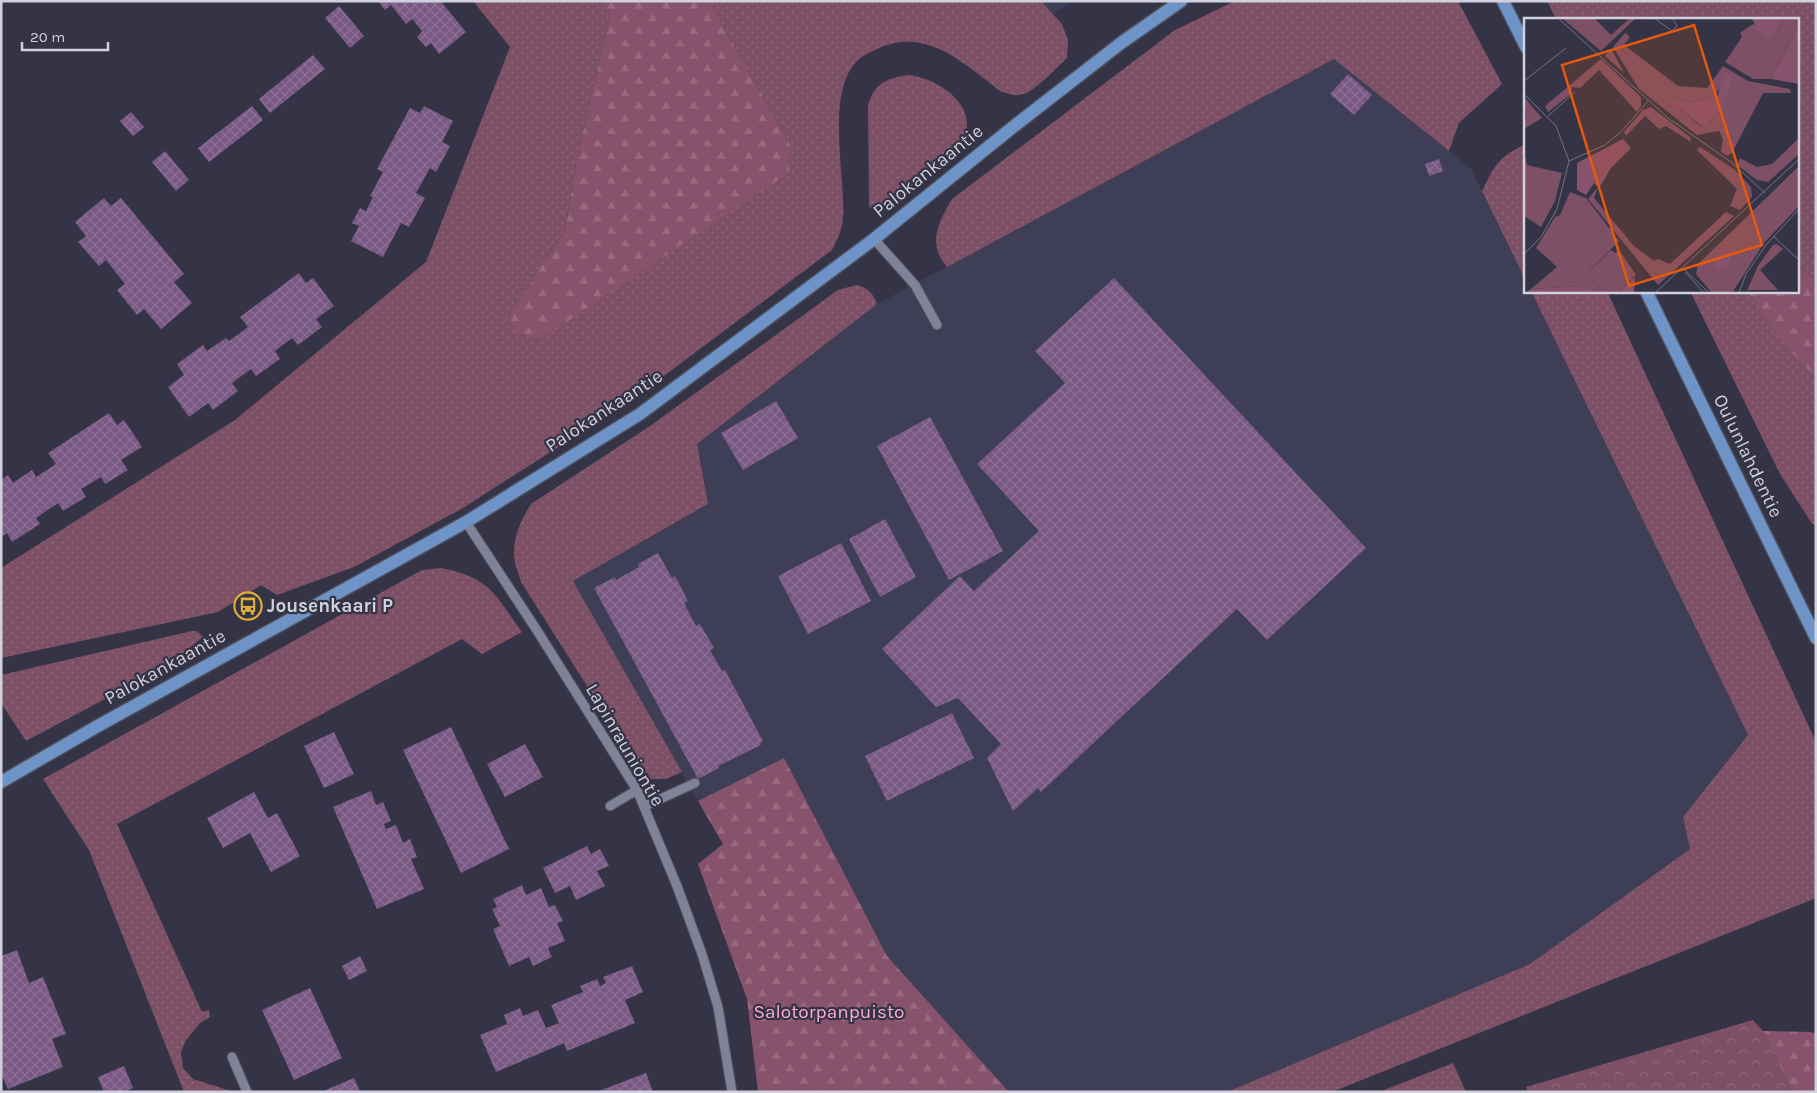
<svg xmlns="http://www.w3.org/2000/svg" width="1817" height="1093" viewBox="0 0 1817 1093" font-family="Karla,sans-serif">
	<defs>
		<pattern id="grass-dots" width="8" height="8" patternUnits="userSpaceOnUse" patternTransform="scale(1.25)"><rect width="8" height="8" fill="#7d5065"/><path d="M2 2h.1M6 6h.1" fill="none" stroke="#8e687a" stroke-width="1.8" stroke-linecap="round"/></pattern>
		<pattern id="forest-firs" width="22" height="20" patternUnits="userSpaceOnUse" patternTransform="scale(1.25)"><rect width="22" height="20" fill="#87526b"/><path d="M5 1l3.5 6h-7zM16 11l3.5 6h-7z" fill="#976a80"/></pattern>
		<pattern id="park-crowns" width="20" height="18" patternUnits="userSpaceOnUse" patternTransform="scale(1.25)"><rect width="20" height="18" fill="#7d5065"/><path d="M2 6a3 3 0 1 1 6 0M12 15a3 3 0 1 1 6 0" fill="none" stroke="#8e687a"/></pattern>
		<pattern id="building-cross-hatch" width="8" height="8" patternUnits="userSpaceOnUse" patternTransform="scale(1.25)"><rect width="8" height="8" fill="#795884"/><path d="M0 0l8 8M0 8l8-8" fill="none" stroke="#8b6f95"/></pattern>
	</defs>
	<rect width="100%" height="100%" fill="#343446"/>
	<g fill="#3e3e56">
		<polygon points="1007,1 1072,1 1033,28"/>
		<polygon points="1334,59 1471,169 1526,281 1526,291 1531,291 1748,735 1684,816 1690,849 1530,964 1227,1092 1009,1092 887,956 784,759 698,801 573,581 707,505 697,444 877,304"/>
	</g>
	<g fill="url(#grass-dots)">
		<path d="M 473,1 L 596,1 L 611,10 L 577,158 L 565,230 L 510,313 L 791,146 L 708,1 L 1041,1 L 1062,24 L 1068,40 L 1067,58 C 1056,68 1034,93 1020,95 C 1013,96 1007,93 1000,91 C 963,63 925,25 875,50 C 871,52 866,54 862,57 C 823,84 846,177 843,218 C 842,230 837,240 832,250 L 633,399 L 463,508 L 354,567 L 277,595 L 261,585 L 218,612 L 1,658 L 1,568 L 235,420 L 426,262 L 510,47 Z"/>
		<path d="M 1235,1 L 1458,1 L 1502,84 L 1459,123 L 1449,151 L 1334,59 L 947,267 C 927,244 938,223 952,199 L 1175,30 Z"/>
		<polygon points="1547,1 1816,1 1816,527 1811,522 1780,474 1690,291 1798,291 1798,19 1556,19"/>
		<path d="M 910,75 C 941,80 981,107 962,143 L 881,212 L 871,209 L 869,205 L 868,105 C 874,83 889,77 910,75 Z"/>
		<path d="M 1526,144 L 1526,281 L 1482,191 C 1494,166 1499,156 1526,144 Z"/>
		<path d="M 857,285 C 868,288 873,293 877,304 L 697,444 L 708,504 L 573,581 L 682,772 L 666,779 L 646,779 L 521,582 C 519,574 514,564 514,556 C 513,537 521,520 531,504 L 650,426 L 838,290 Z"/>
		<polygon points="1531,291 1607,291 1816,742 1816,898 1332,1092 1227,1092 1530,964 1690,849 1683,817 1748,735"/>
		<path d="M 441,568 C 490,577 495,595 522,632 L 482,654 L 462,639 L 117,824 L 202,1012 L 209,1010 L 210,1017 L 200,1023 L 186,1040 L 181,1052 L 183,1068 L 193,1079 L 234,1092 L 184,1092 L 89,850 L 43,779 L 422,570 Z"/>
		<polygon points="192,631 197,631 203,637 167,666 26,741 1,703 1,675"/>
		<polygon points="1453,1063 1466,1092 1379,1092"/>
	</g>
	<g fill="url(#forest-firs)">
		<polygon points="596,1 709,2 791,146 789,173 541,339 514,332 510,313 565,230 577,158 611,10"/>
		<polygon points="1798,268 1816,280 1816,377 1788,349 1747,291 1798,291"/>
		<polygon points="784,758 887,956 1009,1092 758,1092 747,999 698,864 723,844 698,801"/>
		<polygon points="1763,1031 1811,1032 1816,1034 1816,1092 1792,1092"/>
	</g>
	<polygon fill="url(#park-crowns)" points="1753,1020 1763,1031 1792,1092 1528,1092 1526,1087"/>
	<g fill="url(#building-cross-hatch)">
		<polygon points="378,1 444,1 442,3 466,32 439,54 431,43 426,47 417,37 422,31 412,19 406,24 391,5 385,10"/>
		<polygon points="339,6 364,36 350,48 325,18"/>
		<polygon points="313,55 325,69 270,113 259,99"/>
		<polygon points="1348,74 1372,95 1354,115 1330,94"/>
		<polygon points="252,106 263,120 209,162 198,148"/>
		<polygon points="424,106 453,121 442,142 450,146 436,172 430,168 416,193 425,198 409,227 401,223 383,257 351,241 359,226 352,223 360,208 366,211 373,197 370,196 383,172 377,169 410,108 420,113"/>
		<polygon points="131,112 144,127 133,136 120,121"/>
		<polygon points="165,151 189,180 176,191 152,162"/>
		<polygon points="1439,159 1443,171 1429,176 1425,164"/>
		<polygon points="104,198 111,206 121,198 184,274 174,282 192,303 161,329 144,309 137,315 117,290 125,284 106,260 99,266 78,242 86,236 75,222"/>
		<polygon points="299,273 306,283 313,278 334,306 316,319 322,327 298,345 292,338 275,351 280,359 256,376 251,369 232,383 238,391 213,410 208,403 189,417 168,387 184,375 177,364 203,345 207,351 226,338 229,341 248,327 240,317"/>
		<polygon points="1114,278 1366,548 1267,640 1237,609 1041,792 1038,788 1013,811 987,758 1001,744 958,698 936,707 882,649 960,576 974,591 1039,531 977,464 1065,383 1035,351"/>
		<polygon points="776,401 798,438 743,470 721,433"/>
		<polygon points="109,413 117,425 124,420 142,447 121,460 128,470 105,484 101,477 81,489 86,497 63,511 58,503 36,518 40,524 12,542 7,533 1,537 1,480 8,475 13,483 32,470 36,477 56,464 48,453"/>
		<polygon points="930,417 1003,551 949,580 877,446"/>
		<polygon points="885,519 916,577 880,597 849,539"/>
		<polygon points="841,543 871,601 808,634 778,576"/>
		<polygon points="658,553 672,578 675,576 688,601 684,603 696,626 700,624 714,648 710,650 722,671 725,670 763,741 760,743 761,745 718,766 719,768 698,779 594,588 615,577 616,580 639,567 638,564"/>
		<polygon points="952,713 974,758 887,801 865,756"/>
		<polygon points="451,727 509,849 461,873 403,750"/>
		<polygon points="334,732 354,774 324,788 304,746"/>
		<polygon points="525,744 543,777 505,797 487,764"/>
		<polygon points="371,791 376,805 383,802 391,821 384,824 386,829 396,825 403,843 410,839 417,857 411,859 424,889 377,909 333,807"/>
		<polygon points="254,792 268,818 277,813 300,856 271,872 250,833 223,848 207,818"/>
		<polygon points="587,846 591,854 600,849 609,866 597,871 605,886 576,900 570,886 555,893 543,868"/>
		<polygon points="522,885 526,895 541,888 549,907 555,905 563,921 557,923 565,941 548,948 552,957 533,966 529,957 509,966 493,929 500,926 492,909 497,907 493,899"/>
		<polygon points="17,950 29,983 43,977 66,1034 52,1039 63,1067 8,1089 1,1074 1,956"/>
		<polygon points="360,956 367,971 349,980 342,966"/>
		<polygon points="632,966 643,992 625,1000 635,1023 567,1051 564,1043 496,1072 480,1035 507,1024 504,1015 520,1008 523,1016 538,1010 546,1028 559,1023 551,1005 583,992 580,986 597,979 600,986 606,983 603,977"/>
		<polygon points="310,988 342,1058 294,1080 262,1010"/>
		<polygon points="124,1066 133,1088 124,1092 104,1092 98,1077"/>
		<polygon points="646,1073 653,1092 596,1092"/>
		<polygon points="354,1078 360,1092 321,1092"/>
	</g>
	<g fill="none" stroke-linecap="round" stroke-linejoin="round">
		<g stroke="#4e4f5d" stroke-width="11">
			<g id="minor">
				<polyline points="874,239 915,285 937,325"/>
				<polyline points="466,522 538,632 637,790 677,886 702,954 718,1007 732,1092"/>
				<polyline points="610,806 637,790"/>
				<polyline points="645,806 695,783"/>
				<polyline points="232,1057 247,1092"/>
			</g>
		</g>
		<g stroke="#4e4f5d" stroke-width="15">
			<g id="major">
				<polyline points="1503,1 1526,47"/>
				<polyline points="1646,291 1816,638"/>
				<polyline points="1,782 96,727 466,522 640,414 874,239 1013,127 1121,43 1181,1"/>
			</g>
		</g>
		<use href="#minor" stroke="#828297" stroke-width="9"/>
		<use href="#major" stroke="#6e93c6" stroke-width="12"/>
	</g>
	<defs>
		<g id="bus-ring" transform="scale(1.4375)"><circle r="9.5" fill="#343446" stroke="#dfb034" stroke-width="1.5"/><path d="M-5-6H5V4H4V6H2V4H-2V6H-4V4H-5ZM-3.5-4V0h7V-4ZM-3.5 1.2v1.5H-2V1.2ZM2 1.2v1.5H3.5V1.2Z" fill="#dfb034"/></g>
	</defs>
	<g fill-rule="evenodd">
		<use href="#bus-ring" x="248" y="606"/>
	</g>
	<g text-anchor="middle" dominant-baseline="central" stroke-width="4.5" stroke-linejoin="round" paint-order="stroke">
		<g font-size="19" fill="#d0d1dc" stroke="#343446">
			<text transform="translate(928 171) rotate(-39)">Palokankaantie</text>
			<text transform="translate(604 411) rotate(-33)">Palokankaantie</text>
			<text transform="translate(1748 456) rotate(64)">Oulunlahdentie</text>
			<text transform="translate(165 667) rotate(-29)">Palokankaantie</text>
			<text transform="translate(625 745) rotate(60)">Lapinrauniontie</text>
		</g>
		<g font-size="19" font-weight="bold" fill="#d0d1dc" stroke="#343446" text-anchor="start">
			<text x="267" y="606">Jousenkaari P</text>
		</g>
		<g font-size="19" fill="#feabd2" stroke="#343446">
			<text x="829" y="1012">Salotorpanpuisto</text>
		</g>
	</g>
	<g transform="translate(1524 18)">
		<rect width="275" height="275" fill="#343446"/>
		<path d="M 38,0 L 70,0 L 87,17 L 106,0 L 112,0 L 77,33 ZM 260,0 L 275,0 L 275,8 L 247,61 L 229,61 L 201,44 L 218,19 L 216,15 L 229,6 L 248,22 ZM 101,15 L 106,19 L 100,27 L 154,68 L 183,70 L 199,48 L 224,63 L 266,71 L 267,75 L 239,75 L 208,135 L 203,138 L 197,134 L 199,121 L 195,113 L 173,117 L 115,71 L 89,29 ZM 194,71 L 199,82 L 196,93 L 182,108 L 178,109 L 149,85 L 151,80 L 163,84 L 192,81 ZM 86,32 L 88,32 L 100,55 L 81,38 ZM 77,41 L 117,79 L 117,88 L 113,94 L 75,52 L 56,70 L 48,69 L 47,76 L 24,94 L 21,88 ZM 127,89 L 166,119 L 167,124 L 142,108 L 135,111 L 121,98 L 102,118 L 100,114 L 119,92 ZM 275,120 L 275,136 L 244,164 L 233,162 L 213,147 L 216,140 L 233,149 L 248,146 ZM 176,129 L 210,151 L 227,169 L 228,179 L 216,192 L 206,188 L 213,171 L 173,132 ZM 275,148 L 275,188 L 240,225 L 208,275 L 188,275 L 172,256 L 174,246 ZM 74,169 L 70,180 L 110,228 L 130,243 L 134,241 L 146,246 L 202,194 L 210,198 L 134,267 L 64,181 ZM 46,174 L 62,180 L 95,223 L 61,257 L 81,275 L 54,268 L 7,271 L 33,249 L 12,230 L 31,199 L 36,197 Z" fill="#7d5065" fill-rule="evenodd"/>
		<path d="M 228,0 L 260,0 L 248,22 L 233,12 ZM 275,8 L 275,66 L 247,61 ZM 203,55 L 208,62 L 196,93 L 182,108 L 179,109 L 149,85 L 151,80 L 163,84 L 192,81 ZM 99,121 L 107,130 L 87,150 L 75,170 L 70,165 L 62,177 L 53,172 L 53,145 ZM 211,219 L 203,250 L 192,253 L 190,248 L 194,237 ZM 111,259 L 110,275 L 93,275 ZM 54,268 L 82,275 L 1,275 L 7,271 Z" fill="#87526b"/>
		<path d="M 0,79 L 18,100 L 0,111 L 2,96 ZM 0,134 L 3,147 L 38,155 L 31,183 L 17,209 L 0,198 ZM 253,226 L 259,231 L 236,252 L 254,272 L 224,272 L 222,275 L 234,248 L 249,227 ZM 87,232 L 91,235 L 95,232 L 112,257 L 93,275 L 81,275 L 61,257 Z" fill="#7d5065"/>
		<path fill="none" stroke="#727382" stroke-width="1" d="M 34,0 L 144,100 L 207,144 L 241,175M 130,0 L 148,13 L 153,8 L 148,0M 0,63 L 42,30M 0,76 L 32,108 L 45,143 L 33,191 L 17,219 L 0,236M 24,98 L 51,74M 45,143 L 81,127 L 98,113 L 124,83M 249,218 L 275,242M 160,251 L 185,275M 161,254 L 180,275M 131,275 L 275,141M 215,275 L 222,256 L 242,227 L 275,191"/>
		<path fill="#e8590c" fill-opacity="0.15" stroke="#e8590c" stroke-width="2.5" d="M 170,7 L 238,227 L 105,268 L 38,47 Z"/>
		<rect width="275" height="275" fill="none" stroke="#d0d1dc" stroke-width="2.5"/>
	</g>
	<rect width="1817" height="1093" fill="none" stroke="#d0d1dc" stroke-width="5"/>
	<path d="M22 42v8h86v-8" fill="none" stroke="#d0d1dc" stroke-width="2.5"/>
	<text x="30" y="42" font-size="15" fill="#d0d1dc" stroke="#343446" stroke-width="4" paint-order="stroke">20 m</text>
</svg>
